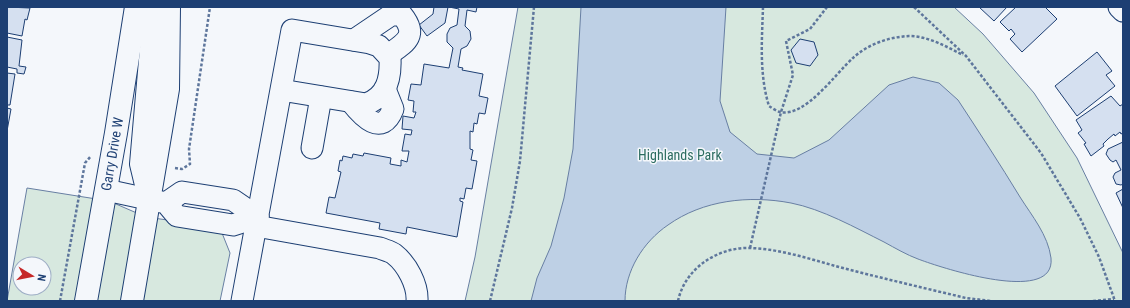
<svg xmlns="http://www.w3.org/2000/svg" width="1130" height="308" viewBox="0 0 1130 308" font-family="'Roboto Condensed',sans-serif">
	<rect width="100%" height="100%" fill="#f4f7fb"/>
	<g fill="#d7e8df" stroke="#687fa3" fill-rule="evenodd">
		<polygon points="518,7 954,7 983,34 1034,93 1077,158 1123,253 1123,301 465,301 475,257"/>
		<path d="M 27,188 L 109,201 L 146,217 L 189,223 L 222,233 L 230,253 L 220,301 L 7,301 ZM 20,264 L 44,264 L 44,288 L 20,288 Z"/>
	</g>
	<path fill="#bed0e5" stroke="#687fa3" d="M 581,7 L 726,7 L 720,101 L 730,132 L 757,154 L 794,158 L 829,140 L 889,85 L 913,77 L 939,83 L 958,100 C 979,132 1000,164 1020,197 C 1032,216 1048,235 1051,258 C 1056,306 939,267 918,259 C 907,255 895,248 884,242 C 856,228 822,209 791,203 C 749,195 703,200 668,225 C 643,242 625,271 625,301 L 531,301 L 537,278 L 551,246 L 564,198 L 573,149 Z"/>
	<g fill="#d5e0f0" stroke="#1d3f73">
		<polygon points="7,7 30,8 27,20 25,19 22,36 7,33"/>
		<polygon points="434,7 448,7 445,23 427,36 419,25 433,14"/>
		<polygon points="449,7 477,7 476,12 467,10 465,26 470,31 471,39 467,46 461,49 458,67 463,68 462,70 483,74 479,96 488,98 485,114 479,113 477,124 474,123 473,132 470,131 470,149 473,150 471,160 477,161 472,189 466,188 464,199 460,198 460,201 463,202 457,237 407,227 406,234 379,229 380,223 326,213 329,197 335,198 341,172 338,171 340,160 342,161 343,156 352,158 353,154 363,156 364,153 391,158 390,164 401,166 401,160 407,162 409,151 402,151 405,134 411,135 412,130 402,129 403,116 414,118 416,112 413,112 414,101 408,100 411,84 421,85 424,64 449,68 453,48 447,42 447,34 450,28 457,25 459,9"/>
		<polygon points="979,7 1007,7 994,21"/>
		<polygon points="1016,7 1045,7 1057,19 1022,52 1010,39 1015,34 1011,29 1009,31 1000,22"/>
		<polygon points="7,37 22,40 19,66 26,67 24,74 17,73 17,69 7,67"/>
		<polygon points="800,39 814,42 818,55 810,66 796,63 791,50"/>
		<polygon points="1097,52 1112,71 1106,75 1115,86 1077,116 1055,86"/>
		<polygon points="7,73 15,74 10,105 7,105"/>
		<polygon points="1111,96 1120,106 1123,104 1123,133 1121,134 1120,132 1115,136 1114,134 1108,139 1103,144 1104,146 1091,156 1084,144 1086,143 1078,133 1082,130 1076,120"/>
		<polygon points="7,108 11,109 7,131"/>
		<polygon points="1123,142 1123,184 1121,185 1116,184 1113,177 1115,173 1121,170 1116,160 1113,162 1110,160 1106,154 1108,149"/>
		<polygon points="1123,189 1123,208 1116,193"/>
	</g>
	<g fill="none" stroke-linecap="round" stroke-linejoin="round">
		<g stroke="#1d3f73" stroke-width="23">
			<g id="minor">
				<polyline points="1119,7 1123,11"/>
				<path d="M 354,40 L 391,15 L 402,15 C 419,36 405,43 388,55"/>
				<path d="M 351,102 C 362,116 382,138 393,109 L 385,89"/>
				<polyline points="312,148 321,97"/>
				<polyline points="106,190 166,203 177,216 233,225 258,217"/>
				<polyline points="166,203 182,192 233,200 258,217"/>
				<path d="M 256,226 L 380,248 C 384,250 390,251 394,254 C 407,264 418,285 417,301"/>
				<path d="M 242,301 L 292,30 L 370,43 L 379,46 L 390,58 C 391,78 387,97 366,104 L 281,90"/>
			</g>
		</g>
		<g stroke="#1d3f73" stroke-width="24">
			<g id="major">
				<polyline points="147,189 141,164 151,49 153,7"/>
				<polyline points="86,301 116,133 136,7"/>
				<polyline points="132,301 168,89 169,7"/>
			</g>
		</g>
		<g stroke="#5e769c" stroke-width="2.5" stroke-dasharray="3 2" stroke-linecap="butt">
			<path d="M 763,7 C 762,40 759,74 769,106 C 772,108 776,111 780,112 C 805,118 836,73 853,58 C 868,44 889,37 909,36 C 928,36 947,47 963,55"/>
			<polyline points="914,7 966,56 1041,153 1080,218 1099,257 1115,301"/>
			<polyline points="175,168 182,169 190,164 189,149 210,7"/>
			<polyline points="750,248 781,112 793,75 786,41 810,29 827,7"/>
			<polyline points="60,301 83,174 85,163 91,156"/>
			<polyline points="490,301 512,208 520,161 534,7"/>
			<path d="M 678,301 C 685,268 718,247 750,248 C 780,249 810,259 839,267 C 881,278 924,288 966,298 L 991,301"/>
			<polyline points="1093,301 1114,299"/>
		</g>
		<use href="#minor" stroke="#f4f7fb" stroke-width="21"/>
		<use href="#major" stroke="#f4f7fb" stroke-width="22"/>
	</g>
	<g text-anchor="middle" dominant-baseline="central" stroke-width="3" stroke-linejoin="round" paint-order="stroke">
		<g font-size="14" fill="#1d3f73" stroke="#f4f7fb">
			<text transform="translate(112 154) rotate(-80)">Garry Drive W</text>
		</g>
		<g font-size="14" fill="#2c6c60" stroke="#f4f7fb">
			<text x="680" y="155">Highlands Park</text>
		</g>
	</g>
	<rect width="1130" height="308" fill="none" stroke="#1d3f73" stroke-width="16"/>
	<g transform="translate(32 276) rotate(100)"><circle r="19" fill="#f4f7fb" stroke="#9eadc5"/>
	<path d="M0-3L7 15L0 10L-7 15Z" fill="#c62828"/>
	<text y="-6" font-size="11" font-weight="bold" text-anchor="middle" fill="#1d3f73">N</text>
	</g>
</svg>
